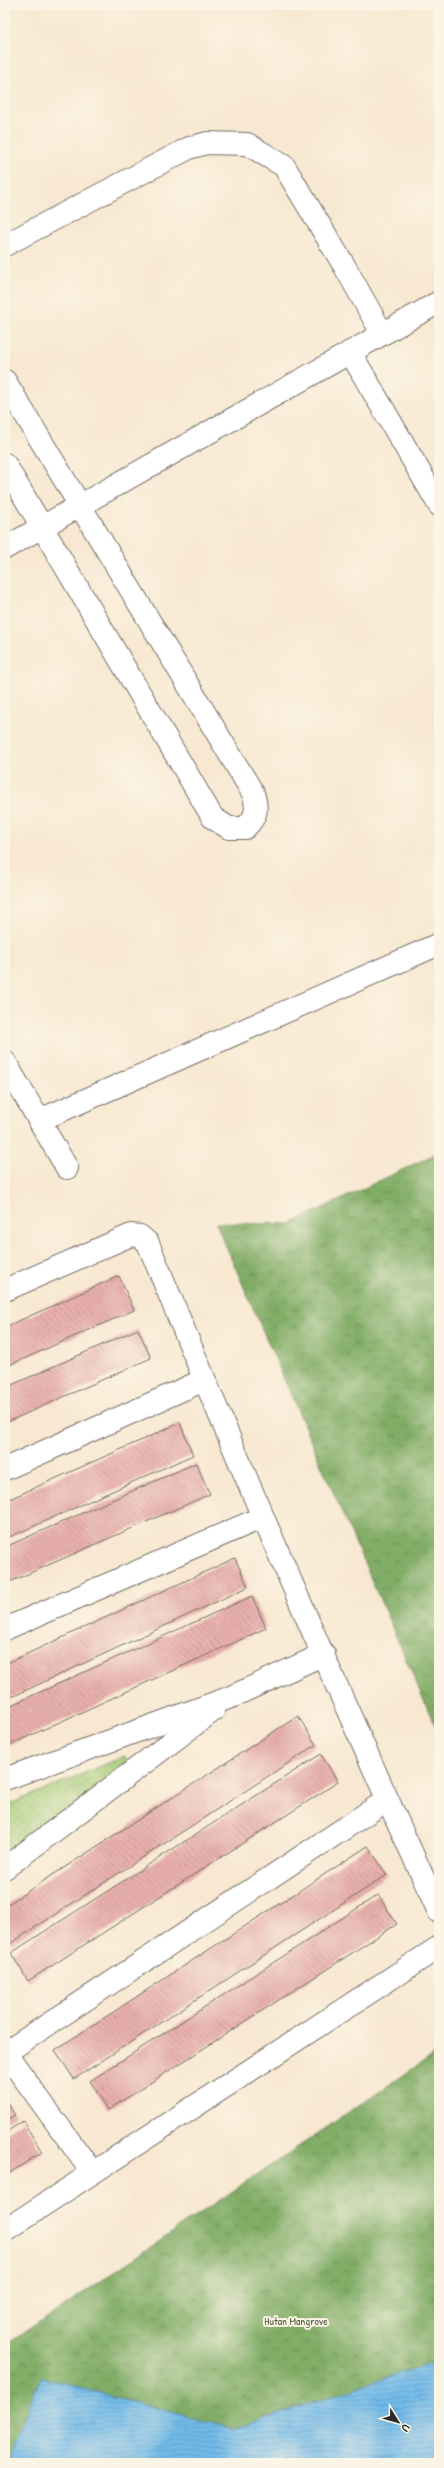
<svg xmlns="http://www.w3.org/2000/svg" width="444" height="2468" viewBox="0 0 444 2468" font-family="'Patrick Hand',sans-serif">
	<defs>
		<pattern id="grass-dots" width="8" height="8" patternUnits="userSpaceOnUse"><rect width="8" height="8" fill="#a2c974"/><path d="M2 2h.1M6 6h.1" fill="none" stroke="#84a35f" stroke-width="1.8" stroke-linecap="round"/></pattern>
		<pattern id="forest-crowns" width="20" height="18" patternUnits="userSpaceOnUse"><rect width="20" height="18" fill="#81ad66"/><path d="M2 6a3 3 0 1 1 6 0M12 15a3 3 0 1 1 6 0" fill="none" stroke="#6a8d54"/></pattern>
		<pattern id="water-rules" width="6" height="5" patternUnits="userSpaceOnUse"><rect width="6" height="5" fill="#71bbea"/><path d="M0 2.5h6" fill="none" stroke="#5d98be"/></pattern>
		<pattern id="building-back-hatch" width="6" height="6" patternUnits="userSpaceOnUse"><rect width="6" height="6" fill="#e9b0ad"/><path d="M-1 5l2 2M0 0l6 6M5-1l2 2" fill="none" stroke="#bd8f8d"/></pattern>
	</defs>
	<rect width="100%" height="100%" fill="#fcf5e5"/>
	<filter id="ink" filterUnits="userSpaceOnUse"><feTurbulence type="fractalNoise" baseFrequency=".025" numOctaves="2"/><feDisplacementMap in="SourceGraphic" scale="8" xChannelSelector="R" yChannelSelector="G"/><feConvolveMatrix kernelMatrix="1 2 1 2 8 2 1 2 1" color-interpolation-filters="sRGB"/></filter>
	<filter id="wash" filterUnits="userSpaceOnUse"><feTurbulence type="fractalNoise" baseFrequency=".012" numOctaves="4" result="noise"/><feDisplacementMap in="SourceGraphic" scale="16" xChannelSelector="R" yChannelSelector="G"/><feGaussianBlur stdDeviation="0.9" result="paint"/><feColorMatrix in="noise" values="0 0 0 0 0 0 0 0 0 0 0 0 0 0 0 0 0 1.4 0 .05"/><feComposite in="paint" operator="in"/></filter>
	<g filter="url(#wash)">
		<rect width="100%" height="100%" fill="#f8e8d1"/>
		<polygon fill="url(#grass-dots)" stroke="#667a50" points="125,1756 131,1769 5,1853 5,1806"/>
		<g fill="url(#forest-crowns)" stroke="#566c48">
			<polygon points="439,1152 439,1735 216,1223 290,1224"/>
			<polygon points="439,2051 439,2463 5,2463 5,2346"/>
		</g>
		<polygon fill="url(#water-rules)" stroke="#4e738a" points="439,2360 439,2463 9,2463 9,2452 41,2377 234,2429"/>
		<g id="blocks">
			<g fill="url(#building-back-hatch)">
				<polygon points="119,1276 134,1310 5,1367 5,1327"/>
				<polygon points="138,1329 151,1358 5,1423 5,1388"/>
				<polygon points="180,1423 193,1455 5,1539 5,1501"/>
				<polygon points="196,1463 210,1494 5,1584 5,1547"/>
				<polygon points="235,1558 248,1587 5,1700 5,1664"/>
				<polygon points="252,1596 266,1628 5,1747 5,1708"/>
				<polygon points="298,1716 316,1745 5,1947 5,1906"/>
				<polygon points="321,1754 338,1782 28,1981 11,1953"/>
				<polygon points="368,1846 387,1875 74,2079 55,2050"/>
				<polygon points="378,1895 397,1924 108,2110 90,2081"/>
				<polygon points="5,2099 15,2115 5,2121"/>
				<polygon points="23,2121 42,2152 5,2176 5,2133"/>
			</g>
		</g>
	</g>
	<g filter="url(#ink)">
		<use href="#blocks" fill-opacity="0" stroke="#736d65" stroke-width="1"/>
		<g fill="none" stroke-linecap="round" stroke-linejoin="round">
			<g stroke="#736d65" stroke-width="24">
				<g id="minor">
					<polyline points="5,245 189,148 207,143 247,144 284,166 345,267 382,333"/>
					<polyline points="350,352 439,505"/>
					<path d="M 5,381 L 253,793 C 258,810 257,816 245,828 L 229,828 L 213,818 L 5,464"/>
					<polyline points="5,548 439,302"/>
					<polyline points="5,1062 67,1168"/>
					<polyline points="40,1120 439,944"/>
					<path d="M 5,1290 L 131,1235 L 140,1236 L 148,1243 C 240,1468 337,1691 439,1912"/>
					<polyline points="5,1469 204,1380"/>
					<polyline points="5,1629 263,1517"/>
					<polyline points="5,1779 231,1697 324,1654"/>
					<polyline points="5,1868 214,1710"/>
					<polyline points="5,2052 92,2172"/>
					<polyline points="5,2053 387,1800"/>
					<polyline points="5,2230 439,1947"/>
				</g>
			</g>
			<use href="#minor" stroke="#fff" stroke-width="22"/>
		</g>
	</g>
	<g text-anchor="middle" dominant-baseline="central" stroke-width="4" stroke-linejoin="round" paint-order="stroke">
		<g font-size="11" fill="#4f5a41" stroke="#fcf5e5">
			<text x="296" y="2321">Hutan Mangrove</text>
		</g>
	</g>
	<rect width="444" height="2468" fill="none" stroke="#fcf5e5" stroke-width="20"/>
	<g transform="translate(398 2422) rotate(127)" stroke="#fcf5e5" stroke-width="3" paint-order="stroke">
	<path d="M0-3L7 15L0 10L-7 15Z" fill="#2b2b2b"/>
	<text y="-6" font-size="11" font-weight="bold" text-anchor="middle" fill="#2b2b2b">U</text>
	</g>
</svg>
